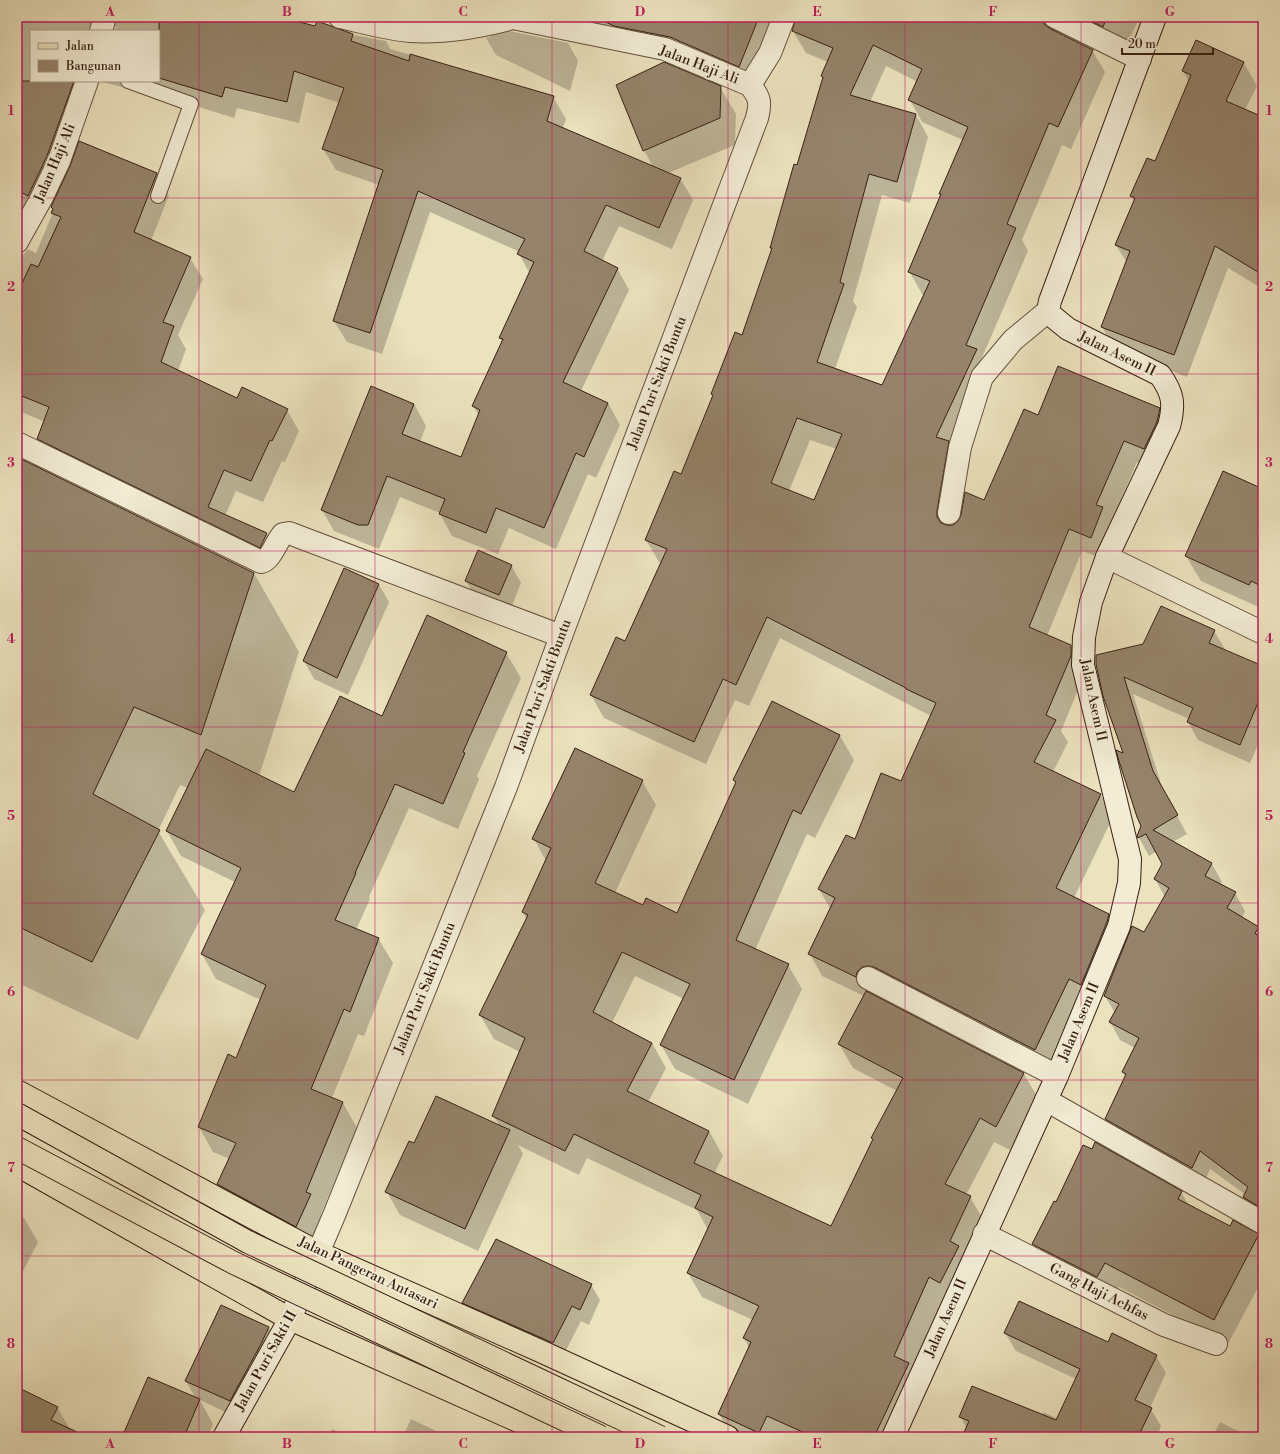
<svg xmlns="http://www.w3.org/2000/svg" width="1280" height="1454" viewBox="0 0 1280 1454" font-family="'Libre Bodoni',serif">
	<rect width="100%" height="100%" fill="#ebe2be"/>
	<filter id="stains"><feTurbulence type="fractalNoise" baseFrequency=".005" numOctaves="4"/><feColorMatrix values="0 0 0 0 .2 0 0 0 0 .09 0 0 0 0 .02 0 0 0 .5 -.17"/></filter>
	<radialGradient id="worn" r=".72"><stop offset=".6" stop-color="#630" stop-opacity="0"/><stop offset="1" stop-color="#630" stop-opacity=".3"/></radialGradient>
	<g fill="#0003" fill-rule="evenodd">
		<polygon points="17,17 276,17 316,27 317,22 353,35 386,41 390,49 553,97 566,119 563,128 653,167 644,150 720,87 736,114 735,145 668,173 680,178 693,200 672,249 619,226 602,261 617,268 629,290 581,391 608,403 620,425 596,478 588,474 556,549 509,528 498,554 452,536 440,514 440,513 400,497 379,549 334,531 322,510 414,404 426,426 420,442 462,459 479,416 473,406 503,342 500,338 530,274 519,254 520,252 430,212 382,354 347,342 334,321 379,185 336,170 323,149 340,103 306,92 299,123 237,108 234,118 161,95 160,97 99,81 159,81 159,31 115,31 116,26 109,29 108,31 31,31 31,81 98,81 41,217 17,204"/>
		<path d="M 370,17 L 1140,17 L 1123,52 L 1061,28 L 1057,33 L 1092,50 L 1105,72 L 1071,149 L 1062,145 L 1022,240 L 1028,251 L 981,360 L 989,372 L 961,465 L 950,526 L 953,526 L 985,502 L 1039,416 L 1159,409 L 1172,431 L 1157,471 L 1137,462 L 1111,522 L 1115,530 L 1104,559 L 1082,551 L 1047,636 L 1071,646 L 1083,668 L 1083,678 L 1061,731 L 1068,742 L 1053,772 L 1100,794 L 1113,817 L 1074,898 L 1108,915 L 1121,937 L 1048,1072 L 874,989 L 870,994 L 1024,1074 L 1038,1098 L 1010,1150 L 994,1142 L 966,1195 L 970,1197 L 984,1221 L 899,1437 L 732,1437 L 719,1414 L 749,1348 L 744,1338 L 753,1320 L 702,1297 L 688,1273 L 708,1230 L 697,1210 L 587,1158 L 579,1175 L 518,1145 L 523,1154 L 478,1251 L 400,1215 L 387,1192 L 415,1144 L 500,1126 L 493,1115 L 520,1052 L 494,1039 L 480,1015 L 527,920 L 523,912 L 546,861 L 534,839 L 642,781 L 656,805 L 615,893 L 643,906 L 678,914 L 736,784 L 734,780 L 772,702 L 840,736 L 854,760 L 815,838 L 807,834 L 755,950 L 788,965 L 802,989 L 748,1104 L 675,1069 L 661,1045 L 684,999 L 635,976 L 612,1023 L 652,1043 L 666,1068 L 648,1102 L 709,1131 L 723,1156 L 714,1174 L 832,1228 L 897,1091 L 853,1068 L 839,1044 L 864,996 L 822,976 L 810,954 L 831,910 L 819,889 L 902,782 L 931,716 L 780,638 L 749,706 L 735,700 L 706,764 L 604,718 L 591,695 L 625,643 L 662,563 L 659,562 L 646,540 L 682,475 L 714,396 L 713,394 L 743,336 L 772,249 L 771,248 L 798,166 L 823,78 L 822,76 L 828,62 L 806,53 L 793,31 L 794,27 L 788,30 L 752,88 L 683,59 L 523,28 L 509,31 L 568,43 L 578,61 L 570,91 L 496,55 L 486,38 L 491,37 L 491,36 L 458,40 ZM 886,66 L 918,82 L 910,100 L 922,122 L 963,140 L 940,194 L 941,196 L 909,271 L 922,294 L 925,295 L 883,386 L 835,369 L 857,307 L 853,301 L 882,195 L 910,203 L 928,137 L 916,115 L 870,102 ZM 810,440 L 837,449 L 814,502 L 789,491 Z"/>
		<polygon points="1196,42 1244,63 1257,86 1245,110 1263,118 1263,289 1228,268 1187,377 1115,349 1102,327 1127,263 1116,245 1135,202 1131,196 1155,163 1189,82 1183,71"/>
		<polygon points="157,174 169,195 151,241 190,258 203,279 178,335 186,349 178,371 237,400 287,410 299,431 285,462 282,461 263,502 236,491 225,516 267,534 279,556 272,568 51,460 38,439 45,422 17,410 17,255 24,254 28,249 36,253 54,210 52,207"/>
		<polygon points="17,458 254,573 299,652 259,776 295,794 382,717 506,653 521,678 477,776 479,779 458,829 409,808 369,897 370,899 356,930 378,938 393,963 364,1036 358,1034 332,1098 343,1103 357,1128 321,1214 324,1220 311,1251 232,1209 218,1184 230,1159 213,1152 199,1127 237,1059 261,1000 216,979 202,954 235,882 181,856 167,831 188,788 180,785 158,831 205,910 138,1040 18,983 17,984"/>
		<polygon points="1263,491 1263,609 1201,581 1186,556"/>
		<polygon points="511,565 521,583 509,613 476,598 466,581"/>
		<polygon points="379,585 389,602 348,695 314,679 304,661"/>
		<polygon points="1214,631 1225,649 1224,651 1263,667 1263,733 1250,763 1198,740 1188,722 1189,719 1133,694 1163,790 1187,834 1173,842 1212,864 1222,882 1220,885 1235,893 1245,911 1242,918 1258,928 1263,937 1263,1220 1255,1216 1244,1197 1246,1195 1210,1169 1203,1186 1117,1137 1107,1119 1126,1077 1123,1072 1135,1048 1120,1040 1110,1022 1115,1013 1105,996 1145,933 1165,897 1155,879 1164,864 1157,851 1149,856 1139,838 1138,836 1143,826 1125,755 1097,664"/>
		<polygon points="1093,1151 1181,1192 1189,1206 1230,1228 1258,1235 1263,1244 1263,1278 1228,1344 1119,1287 1112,1301 1047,1269 1033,1244 1057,1204"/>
		<polygon points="17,1215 24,1218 38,1242 17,1283"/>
		<polygon points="591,1285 600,1300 589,1325 581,1321 562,1358 473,1319 464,1303"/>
		<polygon points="269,1328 279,1346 240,1419 200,1400 213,1424 208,1437 123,1437 196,1399 186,1381"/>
		<polygon points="1005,1333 1108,1343 1156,1356 1166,1373 1150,1408 1161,1426 1157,1437 963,1437 967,1429 961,1417 1042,1415 1043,1412 1058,1419 1076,1379 1016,1351"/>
		<polygon points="17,1388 57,1407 70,1429 86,1437 17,1437"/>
		<polygon points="411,1419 449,1437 403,1437"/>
		<polygon points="1220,1422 1250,1437 1212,1437"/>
		<polygon points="332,1429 349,1437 328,1437"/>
	</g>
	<g fill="#95846b" stroke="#371f11" fill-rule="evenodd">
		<polygon points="159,17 280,17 315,26 317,21 353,34 351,41 409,61 410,54 554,96 547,121 681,178 659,228 606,205 584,251 618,268 563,382 608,403 584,457 576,453 544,528 496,508 486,533 439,514 445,499 387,476 368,525 358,525 321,510 371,386 414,404 402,434 461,457 480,410 472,406 503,339 499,338 534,262 517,254 525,239 418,191 370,333 333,321 383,170 322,149 344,88 294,71 287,102 225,87 222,97 159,78"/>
		<polygon points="595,17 759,17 739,67 670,37 614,26"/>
		<path d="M 796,17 L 1043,17 L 1044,24 L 1049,28 L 1093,50 L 1058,127 L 1049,123 L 1007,224 L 1016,228 L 966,345 L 977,349 L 936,437 L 949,441 L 937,511 L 937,517 L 941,523 L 947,525 L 953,525 L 958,521 L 961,515 L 965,492 L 984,500 L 1024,409 L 1038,415 L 1058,366 L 1160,408 L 1157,422 L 1144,449 L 1124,441 L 1096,505 L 1103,507 L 1091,538 L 1069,529 L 1029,627 L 1071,645 L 1071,656 L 1046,715 L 1056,720 L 1034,762 L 1101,794 L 1056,888 L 1109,914 L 1107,922 L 1081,985 L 1069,979 L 1035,1050 L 874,967 L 868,966 L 862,967 L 857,972 L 856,977 L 808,954 L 835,898 L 818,889 L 846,835 L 855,839 L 881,773 L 901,781 L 936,703 L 906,689 L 906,688 L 767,617 L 736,685 L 723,679 L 694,742 L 590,695 L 616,637 L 625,641 L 667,549 L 645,540 L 674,471 L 681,474 L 713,395 L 711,394 L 735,332 L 742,335 L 772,248 L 770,248 L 794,164 L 797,165 L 823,77 L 821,76 L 833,48 L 792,31 ZM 873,45 L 922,69 L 908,100 L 968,127 L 939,194 L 941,194 L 908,272 L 930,281 L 882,385 L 817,362 L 844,284 L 840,282 L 869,174 L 897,182 L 916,114 L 850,95 ZM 797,418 L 842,434 L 814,500 L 771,483 Z"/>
		<polygon points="1083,17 1107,17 1103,27"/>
		<polygon points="1196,40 1244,62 1226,101 1263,117 1263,275 1215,246 1174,355 1101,327 1130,251 1115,245 1135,198 1130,196 1147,158 1155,161 1191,75 1182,71"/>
		<polygon points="664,62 721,86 720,118 643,151 616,85"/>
		<polygon points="17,81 74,81 47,156 28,196 17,190"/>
		<polygon points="79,141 157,173 134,232 191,257 163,322 174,326 161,362 237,398 242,387 288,409 272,441 270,440 251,481 224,470 208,507 267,533 260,548 37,439 49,407 17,394 17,294 31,264 38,267 61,217 51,213 53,209 51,207 70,166"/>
		<polygon points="17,457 254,573 201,735 134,707 93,794 160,830 92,962 17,926"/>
		<polygon points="1223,471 1263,489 1263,587 1251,581 1249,585 1185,556"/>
		<polygon points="478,550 512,565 499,595 465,581"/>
		<polygon points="344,568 379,584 337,678 303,661"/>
		<polygon points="1161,606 1215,630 1209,643 1263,666 1263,691 1240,745 1187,722 1193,708 1124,677 1153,771 1178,815 1153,830 1212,863 1205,876 1236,892 1227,908 1259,927 1255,933 1263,941 1263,1209 1243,1197 1248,1187 1200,1151 1192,1168 1105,1119 1126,1074 1122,1072 1139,1038 1109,1022 1119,1004 1104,996 1132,926 1144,932 1169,888 1154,879 1162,864 1146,834 1138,838 1137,836 1141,826 1137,817 1118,758 1116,750 1123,753 1103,696 1096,664 1096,655 1143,644"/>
		<polygon points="427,615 507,652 463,752 465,753 443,804 395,784 355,873 356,873 335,920 379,938 350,1012 344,1009 311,1089 343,1102 306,1192 311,1194 296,1227 217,1184 236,1143 198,1127 228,1054 236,1058 266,985 201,954 241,868 166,831 206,749 294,792 340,696 382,716"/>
		<polygon points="772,701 840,735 801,814 793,810 736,940 789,964 734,1080 660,1045 690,984 622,952 593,1012 652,1043 627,1091 709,1131 694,1163 831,1226 873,1139 871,1138 903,1078 838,1044 866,991 1024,1073 996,1127 980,1118 945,1184 971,1196 950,1241 959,1246 940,1283 929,1277 894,1356 909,1363 874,1437 814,1437 767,1416 759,1433 718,1414 751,1342 743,1338 759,1306 687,1273 713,1217 695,1208 701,1195 574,1134 565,1151 492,1116 525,1038 479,1015 528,915 522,912 551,848 532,839 575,748 643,780 595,883 643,905 646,898 677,913 736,782 733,780"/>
		<polygon points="436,1096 510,1130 465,1229 385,1192 409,1141 414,1143"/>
		<polygon points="1095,1142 1182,1191 1178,1199 1230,1226 1233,1220 1259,1234 1214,1320 1105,1263 1097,1277 1032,1244 1054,1201 1056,1202 1083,1145 1092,1149"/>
		<polygon points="496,1239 592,1284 580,1310 572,1306 553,1343 462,1303"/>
		<polygon points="1019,1301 1108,1342 1112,1333 1157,1355 1135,1400 1152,1408 1138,1437 962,1437 969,1421 959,1417 972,1386 1056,1420 1080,1369 1004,1333"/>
		<polygon points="221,1305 269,1327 261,1344 230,1401 185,1381"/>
		<polygon points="148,1377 200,1399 184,1437 122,1437"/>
		<polygon points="17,1387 58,1407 51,1420 88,1437 17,1437"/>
	</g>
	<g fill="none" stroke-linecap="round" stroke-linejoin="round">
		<g stroke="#64503c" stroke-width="16">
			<polyline id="lane" points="128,81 191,104 158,196"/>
		</g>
		<g stroke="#64503c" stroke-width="24">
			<g id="street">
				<polyline points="1055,17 1140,59"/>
				<polyline points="101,31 105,17"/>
				<polyline points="750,85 770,53 784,17"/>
				<polyline points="17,242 41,199 59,161 87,81"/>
				<path d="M 17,443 L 261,562 C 271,560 276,542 283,534 L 289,533 L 561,636"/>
				<polyline points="949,513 960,447 982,377 1013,340 1048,311"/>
				<polyline points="1107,557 1263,633"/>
				<polyline points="868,978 1057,1076"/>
				<polyline points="1046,1100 1263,1223"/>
				<polyline points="984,1234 1164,1325 1216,1344"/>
				<path d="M 290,1319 L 335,1213 L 506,787 L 561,636 L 757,118 C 761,102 760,98 750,85 L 665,49 L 513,18 C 480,27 444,33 410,31 C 386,29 363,22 340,17"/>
			</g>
		</g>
		<g stroke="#371f11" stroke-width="24">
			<g id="secondary">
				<polyline points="224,1437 290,1319"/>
				<path d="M 893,1437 L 1057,1076 L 1119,926 L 1129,883 L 1130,859 L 1083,665 L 1084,637 L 1091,602 L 1107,557 L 1169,426 C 1175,404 1173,393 1160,375 L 1068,329 L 1052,316 L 1048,311 L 1050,301 L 1056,285 L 1155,17"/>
			</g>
		</g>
		<g stroke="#371f11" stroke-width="24">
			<g id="primary">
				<polyline points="17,1091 319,1253 538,1350 728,1437"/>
				<polyline points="17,1165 290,1319 554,1437"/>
			</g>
		</g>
		<use href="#lane" stroke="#f2ecd5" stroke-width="14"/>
		<use href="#street" stroke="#f2ecd5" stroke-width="22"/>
		<use href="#secondary" stroke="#f2ecd5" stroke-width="22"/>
		<use href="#primary" stroke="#ebe2be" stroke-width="22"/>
		<g stroke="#371f11" stroke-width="24" stroke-linecap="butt">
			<g id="primary-bridge">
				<polyline points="17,1114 248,1242 660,1437"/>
				<polyline points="17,1148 234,1263 601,1437"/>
			</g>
		</g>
		<use href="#primary-bridge" stroke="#ebe2be" stroke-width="22"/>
	</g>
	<path fill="none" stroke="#c2185b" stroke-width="1" stroke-opacity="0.55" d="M 199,17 L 199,1437M 375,17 L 375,1437M 552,17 L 552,1437M 728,17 L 728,1437M 905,17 L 905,1437M 1081,17 L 1081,1437M 17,198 L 1263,198M 17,374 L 1263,374M 17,551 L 1263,551M 17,727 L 1263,727M 17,903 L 1263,903M 17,1080 L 1263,1080M 17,1256 L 1263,1256"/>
	<g text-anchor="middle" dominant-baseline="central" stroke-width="4" stroke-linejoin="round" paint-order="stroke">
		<g font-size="14" fill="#371f11" stroke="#f2ecd5">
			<text transform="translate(699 65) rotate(21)">Jalan Haji Ali</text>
			<text transform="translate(55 163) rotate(-67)">Jalan Haji Ali</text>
			<text transform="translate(1117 354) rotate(26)">Jalan Asem II</text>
			<text transform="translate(657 383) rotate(-69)">Jalan Puri Sakti Buntu</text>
			<text transform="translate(543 686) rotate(-70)">Jalan Puri Sakti Buntu</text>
			<text transform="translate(1093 700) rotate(78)">Jalan Asem II</text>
			<text transform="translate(425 988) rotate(-68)">Jalan Puri Sakti Buntu</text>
			<text transform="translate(1079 1022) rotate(-67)">Jalan Asem II</text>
			<text transform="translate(368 1273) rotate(25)">Jalan Pangeran Antasari</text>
			<text transform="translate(1099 1292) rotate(27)">Gang Haji Achfas</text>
			<text transform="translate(946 1318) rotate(-66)">Jalan Asem II</text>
			<text transform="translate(266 1361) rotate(-61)">Jalan Puri Sakti II</text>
		</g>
	</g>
	<rect width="1280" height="1454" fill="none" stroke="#ebe2be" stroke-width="44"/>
	<rect x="30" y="30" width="130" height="52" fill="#f2ecd5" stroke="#a79a87"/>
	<rect x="38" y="43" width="20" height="6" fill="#ebe2be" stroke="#a79a87"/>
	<text x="66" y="50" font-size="12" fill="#371f11">Jalan</text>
	<rect x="38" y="60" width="20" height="12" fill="#95846b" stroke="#a79a87"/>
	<text x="66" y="70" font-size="12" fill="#371f11">Bangunan</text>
	<path d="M1122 48v6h91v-6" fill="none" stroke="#371f11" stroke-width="2"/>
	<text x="1128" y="48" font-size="12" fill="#371f11" stroke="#f2ecd5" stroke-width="3" paint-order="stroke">20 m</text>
	<rect x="22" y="22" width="1236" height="1410" fill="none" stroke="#c2185b" stroke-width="1.5"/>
	<g font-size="13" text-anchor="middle" font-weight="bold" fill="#c2185b">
		<text x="110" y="16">A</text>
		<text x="287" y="16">B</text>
		<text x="463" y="16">C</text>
		<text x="640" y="16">D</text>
		<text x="817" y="16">E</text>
		<text x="993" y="16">F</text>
		<text x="1170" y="16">G</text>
		<text x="11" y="115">1</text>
		<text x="1269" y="115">1</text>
		<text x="11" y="291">2</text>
		<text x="1269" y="291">2</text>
		<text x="11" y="467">3</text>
		<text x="1269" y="467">3</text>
		<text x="11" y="643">4</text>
		<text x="1269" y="643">4</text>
		<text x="11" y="820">5</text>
		<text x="1269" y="820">5</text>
		<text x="11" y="996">6</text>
		<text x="1269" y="996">6</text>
		<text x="11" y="1172">7</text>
		<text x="1269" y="1172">7</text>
		<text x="11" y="1348">8</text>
		<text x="1269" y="1348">8</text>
		<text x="110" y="1448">A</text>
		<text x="287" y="1448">B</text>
		<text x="463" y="1448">C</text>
		<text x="640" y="1448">D</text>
		<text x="817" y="1448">E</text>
		<text x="993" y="1448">F</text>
		<text x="1170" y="1448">G</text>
	</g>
	<rect width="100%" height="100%" filter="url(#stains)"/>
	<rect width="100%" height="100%" fill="url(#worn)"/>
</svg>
